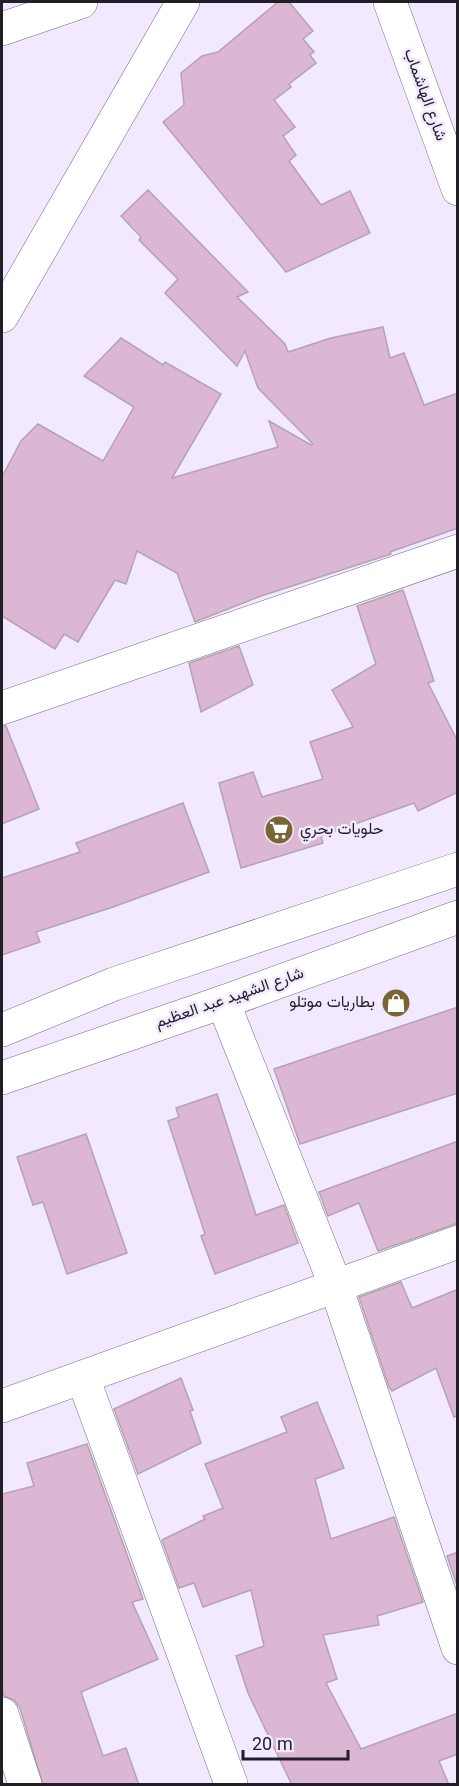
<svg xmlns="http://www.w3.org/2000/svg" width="459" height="1786" viewBox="0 0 459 1786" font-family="Georgia,Vazirmatn,serif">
	<rect width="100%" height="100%" fill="#f2e8ff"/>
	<g fill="#dbb7d3" stroke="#b6a2b2" stroke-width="1.5">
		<polygon points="278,2 289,2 313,31 303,39 314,52 310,55 316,63 289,84 291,87 274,100 295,127 283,136 296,155 289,161 321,205 350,191 370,233 286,272 163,122 184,105 181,73 202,56 218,52"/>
		<polygon points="148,190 248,292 237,297 285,344 288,352 331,338 383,327 390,358 404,353 424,405 458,393 458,528 390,552 391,554 261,596 195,622 177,573 137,551 126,584 115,580 78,642 64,634 55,649 2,616 2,477 21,441 38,424 103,461 134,407 84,376 121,338 163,365 165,362 221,394 172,478 278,447 269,421 311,445 313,444 258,388 245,351 237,366 165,293 178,279 139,240 141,237 121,216"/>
		<polygon points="403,590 434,681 428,683 458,742 458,792 418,811 414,803 321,836 323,843 241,868 219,783 253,772 262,797 323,779 310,742 353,727 332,690 376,664 357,606"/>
		<polygon points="239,646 253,685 201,712 189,663"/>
		<polygon points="2,726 6,726 39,809 2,824"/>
		<polygon points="183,803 209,872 113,907 36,932 40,942 2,955 2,878 80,852 76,843"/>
		<polygon points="458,1007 458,1093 300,1144 274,1069"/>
		<polygon points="217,1094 256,1215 284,1205 298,1243 215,1274 201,1236 205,1234 168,1121 179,1117 176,1108"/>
		<polygon points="86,1134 127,1253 67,1274 43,1202 33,1205 17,1157"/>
		<polygon points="458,1141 458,1223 378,1251 359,1203 328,1216 319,1192"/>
		<polygon points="401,1282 412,1308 458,1289 458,1416 454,1417 436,1368 392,1391 389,1387 359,1297"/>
		<polygon points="181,1378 193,1410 190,1411 201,1443 138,1474 114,1409"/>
		<polygon points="317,1402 344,1468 315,1479 331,1539 394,1517 423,1602 377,1616 379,1625 323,1635 337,1679 326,1683 361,1749 458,1713 458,1754 439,1761 449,1785 292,1785 248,1693 236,1656 264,1646 251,1590 203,1607 194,1583 179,1588 162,1540 205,1519 203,1516 223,1508 205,1464 287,1432 281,1417"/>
		<polygon points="87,1444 143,1599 132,1602 158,1659 81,1692 103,1756 126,1748 139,1785 43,1785 20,1708 14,1700 4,1696 2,1688 2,1494 34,1486 27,1463"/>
		<polygon points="458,1552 458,1588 447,1556"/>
	</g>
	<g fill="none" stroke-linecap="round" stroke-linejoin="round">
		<g stroke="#736a7e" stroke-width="34">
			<g id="street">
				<polyline points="2,29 81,2"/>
				<polyline points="2,316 183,2"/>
				<polyline points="2,708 458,551"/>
				<polyline points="223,1002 335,1284 458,1648"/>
				<polyline points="83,1378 231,1784"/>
				<polyline points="2,1406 458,1242"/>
				<polyline points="2,1714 25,1784"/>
			</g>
		</g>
		<g stroke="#736a7e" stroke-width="34">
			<g id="secondary">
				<polyline points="390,2 458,189"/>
				<polyline points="2,1030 114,984 458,869"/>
				<polyline points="2,1078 223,1002 458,917"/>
			</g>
		</g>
		<use href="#street" stroke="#fff" stroke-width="33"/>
		<use href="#secondary" stroke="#fff" stroke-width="33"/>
	</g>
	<defs>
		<g id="supermarket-disc" transform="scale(1.5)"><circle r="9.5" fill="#7a6635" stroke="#f2e8ff"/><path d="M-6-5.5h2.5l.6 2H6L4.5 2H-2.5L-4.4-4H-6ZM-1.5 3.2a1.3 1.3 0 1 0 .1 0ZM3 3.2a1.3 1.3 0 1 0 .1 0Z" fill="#fff"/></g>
		<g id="shop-disc" transform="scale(1.5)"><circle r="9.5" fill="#7a6635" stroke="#f2e8ff"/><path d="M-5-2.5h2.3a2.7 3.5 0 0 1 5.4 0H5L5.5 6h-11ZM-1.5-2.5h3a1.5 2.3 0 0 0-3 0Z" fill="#fff"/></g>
	</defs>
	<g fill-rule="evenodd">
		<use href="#supermarket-disc" x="279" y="830"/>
		<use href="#shop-disc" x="396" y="1003"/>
	</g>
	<g text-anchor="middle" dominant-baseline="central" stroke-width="5" stroke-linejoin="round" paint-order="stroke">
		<g font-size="16" fill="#221e26" stroke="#f2e8ff">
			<text transform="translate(424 95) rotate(70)">شارع الهاشماب</text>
			<text transform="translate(230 999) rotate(-19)">شارع الشهيد عبد العظيم</text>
		</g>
		<g font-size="16" fill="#221e26" stroke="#f2e8ff" text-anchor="start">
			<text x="300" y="830">حلويات بحري</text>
			<text x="375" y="1003" text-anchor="end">بطاريات موتلو</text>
		</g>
	</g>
	<rect width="459" height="1786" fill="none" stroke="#221e26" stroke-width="6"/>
	<path d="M243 1750v9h105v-9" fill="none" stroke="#221e26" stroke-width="3"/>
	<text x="252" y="1750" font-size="18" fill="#221e26" stroke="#f2e8ff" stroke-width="4.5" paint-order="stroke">20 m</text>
</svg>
